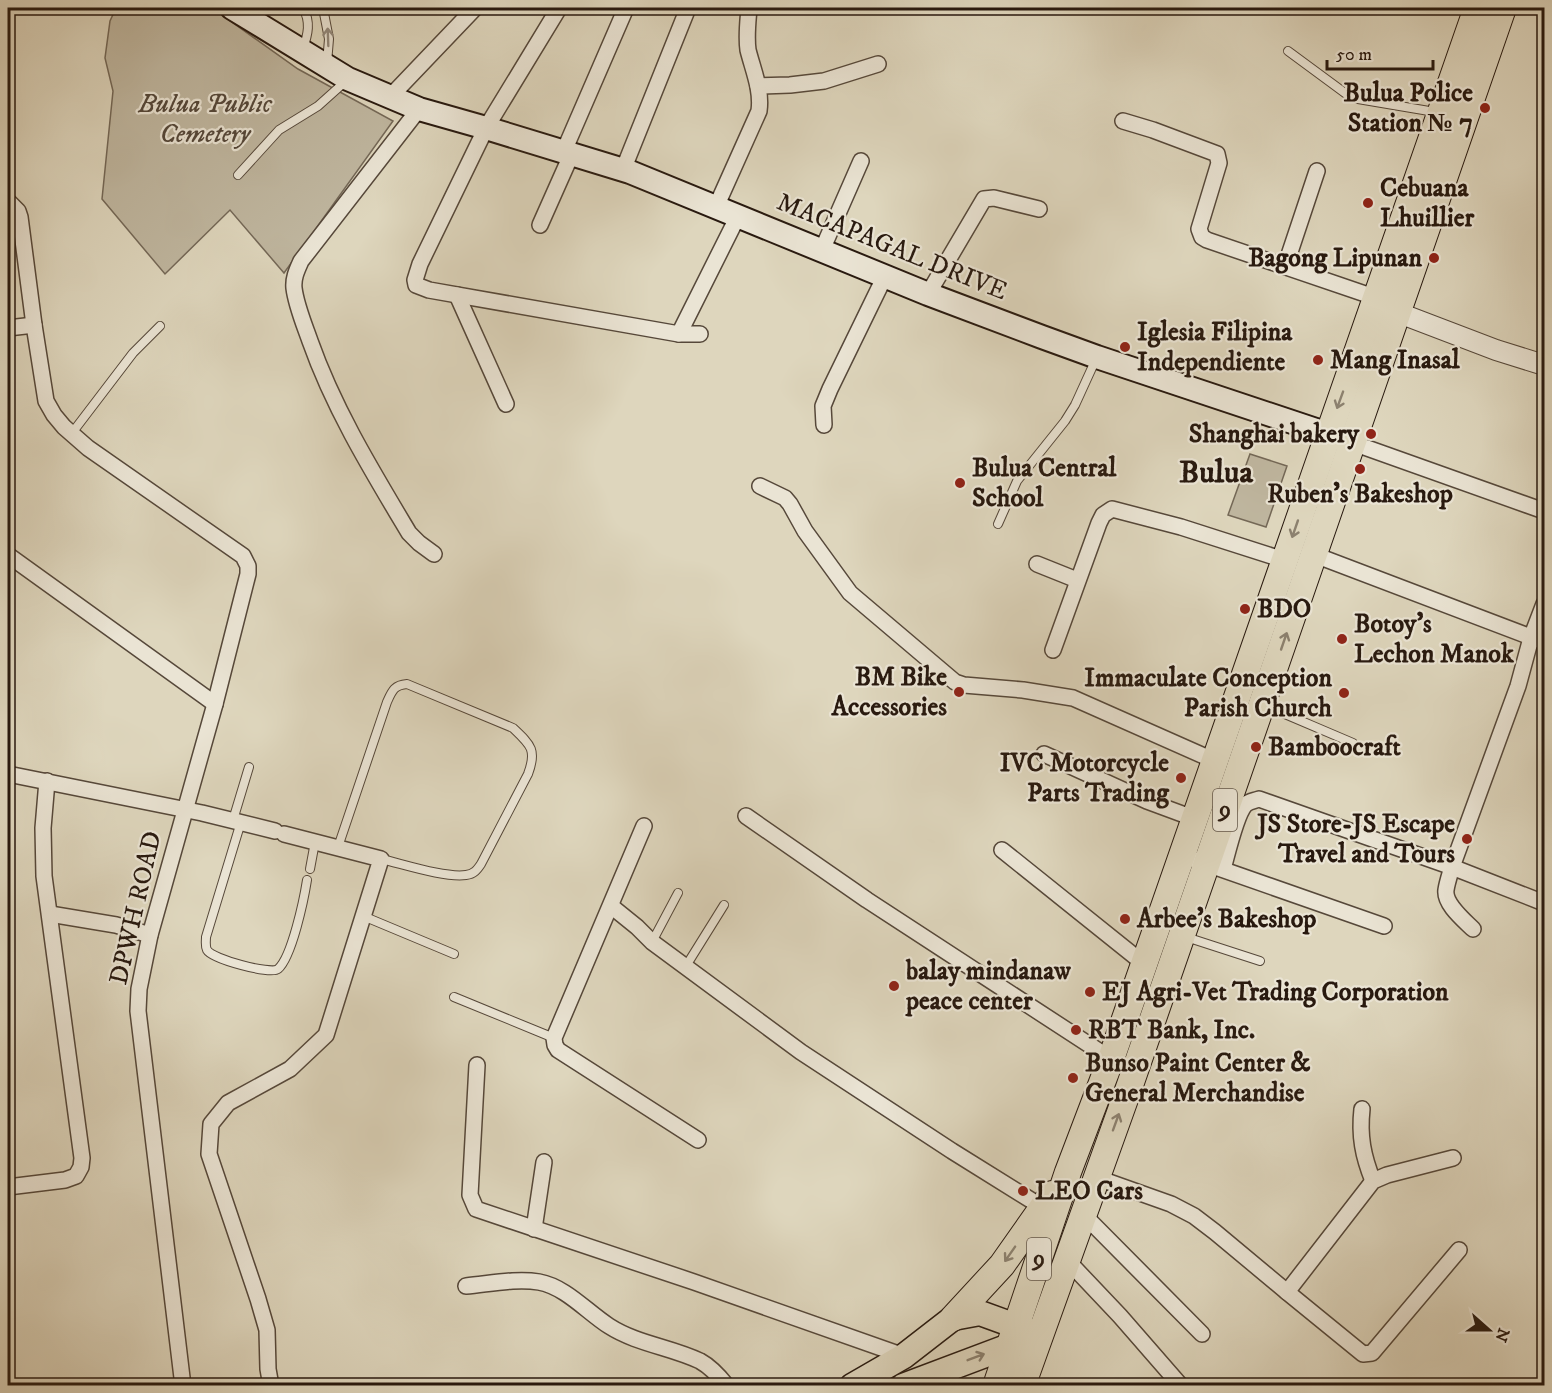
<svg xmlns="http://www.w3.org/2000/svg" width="1552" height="1393" viewBox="0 0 1552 1393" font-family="'IM FELL DW Pica',serif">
	<rect width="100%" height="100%" fill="#ded6bd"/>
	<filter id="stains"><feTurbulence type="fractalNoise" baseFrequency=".00333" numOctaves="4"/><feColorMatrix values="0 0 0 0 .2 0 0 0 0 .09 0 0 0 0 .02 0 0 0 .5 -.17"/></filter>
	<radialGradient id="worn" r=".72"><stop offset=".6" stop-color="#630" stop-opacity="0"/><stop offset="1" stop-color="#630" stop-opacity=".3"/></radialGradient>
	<g fill="#bfb69f" stroke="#746857" stroke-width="1.5">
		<polygon points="116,8 212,8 298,69 393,121 284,273 230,210 165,274 102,199 113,91 105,58 110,21"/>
		<polygon points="1250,454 1287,466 1266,527 1228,515"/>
	</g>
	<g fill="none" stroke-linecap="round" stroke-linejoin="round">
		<g stroke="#56483a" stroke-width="10">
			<g id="service">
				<path d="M 303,8 C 311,22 308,34 303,49"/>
				<polyline points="323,8 329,39 327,63"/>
				<polyline points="1288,51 1349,96 1358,99 1435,112"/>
				<polyline points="238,175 279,130 318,106 347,80"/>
				<polyline points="72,433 133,353 160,326"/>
				<polyline points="998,524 1017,481 1065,421 1075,405 1096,359"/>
				<polyline points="1266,706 1353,743"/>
				<polyline points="233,820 249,767"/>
				<path d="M 241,822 L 206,937 C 206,941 205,946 207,950 C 212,959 271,975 278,969 C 292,957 304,899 307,880"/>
				<path d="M 338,847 L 387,702 C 392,691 394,685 407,684 L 513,728 C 531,745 537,750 528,774 L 481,864 C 477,870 474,874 466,875 C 445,878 403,864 381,859"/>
				<polyline points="310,869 315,842"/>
				<polyline points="363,916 454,954"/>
				<polyline points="1186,937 1260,961"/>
				<polyline points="652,942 678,893"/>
				<polyline points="686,966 724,905"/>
				<polyline points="454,997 554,1038"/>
			</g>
		</g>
		<g stroke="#56483a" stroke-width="18">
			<g id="minor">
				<polyline points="559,8 486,128 420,264 415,280 416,285 429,290 679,334 700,334"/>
				<polyline points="758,86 790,85 824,81 878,64"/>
				<polyline points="390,97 475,8"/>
				<path d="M 419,109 L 301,261 C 297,270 293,278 294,288 C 296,305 304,324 310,341 C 334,409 372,471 409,533 L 419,543 L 434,554"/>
				<polyline points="1123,121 1153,130 1217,154 1219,163 1199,229 1202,237 1207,240 1377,298"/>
				<polyline points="564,151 626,8"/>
				<polyline points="623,170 688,8"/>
				<polyline points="8,201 18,211 20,217 34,325 46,401 54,415 64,427 88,448 243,556 248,566 248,574 215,704 150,935 139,989 138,1011 183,1386"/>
				<path d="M 716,207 L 759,111 C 762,90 753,70 748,50 C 746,36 748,21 749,8"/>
				<polyline points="540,225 572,153"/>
				<polyline points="822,250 861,161"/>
				<polyline points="1285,267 1317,171"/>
				<polyline points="928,294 984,199 994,198 1039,209"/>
				<polyline points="457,295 506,404"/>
				<polyline points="8,328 34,325"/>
				<polyline points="679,334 738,216"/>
				<polyline points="824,425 823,406 830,389 885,276"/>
				<polyline points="1353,443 1544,511"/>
				<polyline points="760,486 785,498 790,504 805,531 850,593 955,682 964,685 1023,690 1073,698 1213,760"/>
				<polyline points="8,555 215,704"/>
				<polyline points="1315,555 1544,642"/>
				<polyline points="1037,564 1077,580"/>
				<polyline points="1053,650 1099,523 1103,515 1112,509 1181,527 1284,560"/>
				<polyline points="1044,754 1147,801 1193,818"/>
				<polyline points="8,774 202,813 275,831"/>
				<polyline points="746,816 867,900 1111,1059"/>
				<polyline points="644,826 554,1038 555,1045 558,1050 698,1140"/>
				<polyline points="1002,850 1143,963"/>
				<polyline points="1181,855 1384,926"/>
				<path d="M 1223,869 C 1227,855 1236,815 1245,805 C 1249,801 1254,801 1259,799 L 1452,867 L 1544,903"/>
				<polyline points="611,906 637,927 652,942 801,1052 952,1151 1042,1207"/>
				<polyline points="50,914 116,925 150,935"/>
				<path d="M 1473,929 C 1464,920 1444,904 1446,890 C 1447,883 1450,874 1452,867 L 1518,686 L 1531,638 L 1544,604"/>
				<polyline points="477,1065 470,1195 476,1209 694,1282 904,1356"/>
				<path d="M 1362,1109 C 1359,1136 1363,1156 1373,1181"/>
				<polyline points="1095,1177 1171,1204 1194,1216 1215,1232 1287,1292 1363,1354 1372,1353 1459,1250"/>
				<polyline points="8,1187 65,1180 76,1176 81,1167 82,1158 44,876 43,828 47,781"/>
				<polyline points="1082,1213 1202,1334"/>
				<polyline points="534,1229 544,1162"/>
				<polyline points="1066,1259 1120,1316 1181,1386"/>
				<path d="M 466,1286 C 489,1284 516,1278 539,1282 C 566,1287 587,1312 609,1326 C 637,1344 671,1347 700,1361 C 711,1367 719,1376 727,1386"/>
				<polyline points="1287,1292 1373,1181 1387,1175 1453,1158"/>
				<polyline points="271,1386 268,1369 267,1330 258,1299 209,1154 211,1124 228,1103 290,1069 326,1035 381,859 284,834"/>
			</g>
		</g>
		<g stroke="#56483a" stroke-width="22">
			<polyline id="tertiary" points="1399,313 1496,350 1544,365"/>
		</g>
		<g stroke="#28190f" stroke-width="26">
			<polyline id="secondary" points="232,8 348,79 419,109 486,128 630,172 928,294 1042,337 1097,357 1346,440"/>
		</g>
		<g stroke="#28190f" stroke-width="27">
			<g id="primary">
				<polyline points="852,1386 904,1356 953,1318 980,1313 1035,1333"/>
				<polyline points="903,1386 1025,1340"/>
			</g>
		</g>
		<g stroke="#28190f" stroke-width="28">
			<g id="trunk">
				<polyline points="953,1318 1002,1265 1052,1194"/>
				<polyline points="996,1386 1068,1172 1111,1059 1477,8"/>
				<polyline points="1022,1386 1130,1085 1503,8"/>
			</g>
		</g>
		<use href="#service" stroke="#eae4d4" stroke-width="8"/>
		<use href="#minor" stroke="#eae4d4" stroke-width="15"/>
		<use href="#tertiary" stroke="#eae4d4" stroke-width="20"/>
		<use href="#secondary" stroke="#eae4d4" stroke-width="22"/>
		<use href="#primary" stroke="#ded6bd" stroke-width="24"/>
		<use href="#trunk" stroke="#ded6bd" stroke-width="26"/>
	</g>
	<defs><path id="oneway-shaft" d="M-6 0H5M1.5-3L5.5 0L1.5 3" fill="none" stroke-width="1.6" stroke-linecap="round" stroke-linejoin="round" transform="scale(1.5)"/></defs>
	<use stroke="#93897b" href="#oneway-shaft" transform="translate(328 37) rotate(-92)"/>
	<g stroke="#8c816f">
		<use href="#oneway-shaft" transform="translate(1340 400) rotate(110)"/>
		<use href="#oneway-shaft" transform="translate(1295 529) rotate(109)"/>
		<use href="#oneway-shaft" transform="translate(1284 641) rotate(-71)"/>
		<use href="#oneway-shaft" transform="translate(1116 1122) rotate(-70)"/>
		<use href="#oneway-shaft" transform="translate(1010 1254) rotate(125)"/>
		<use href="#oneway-shaft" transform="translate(976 1357) rotate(-21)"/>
	</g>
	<g fill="#8f2418" stroke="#eae4d4" stroke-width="2">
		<circle cx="1485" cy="108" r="6"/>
		<circle cx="1368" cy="203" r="6"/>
		<circle cx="1434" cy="258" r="6"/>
		<circle cx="1125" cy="347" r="6"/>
		<circle cx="1318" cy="360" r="6"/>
		<circle cx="1371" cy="434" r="6"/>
		<circle cx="1360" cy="469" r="6"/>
		<circle cx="960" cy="483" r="6"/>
		<circle cx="1245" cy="609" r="6"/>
		<circle cx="1342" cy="639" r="6"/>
		<circle cx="959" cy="692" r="6"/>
		<circle cx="1344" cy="693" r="6"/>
		<circle cx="1256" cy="747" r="6"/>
		<circle cx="1181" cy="778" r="6"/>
		<circle cx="1467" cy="839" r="6"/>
		<circle cx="1125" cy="919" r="6"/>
		<circle cx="894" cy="986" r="6"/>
		<circle cx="1090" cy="992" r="6"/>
		<circle cx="1076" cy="1030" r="6"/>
		<circle cx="1073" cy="1078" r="6"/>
		<circle cx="1023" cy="1191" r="6"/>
	</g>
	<g text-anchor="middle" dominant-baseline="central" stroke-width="4.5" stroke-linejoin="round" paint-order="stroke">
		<g fill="#eae4d4" stroke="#62564a" stroke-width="1.5">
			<rect x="1213" y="789" width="24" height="42" rx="4.5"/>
			<rect x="1027" y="1238" width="24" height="42" rx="4.5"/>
		</g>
		<g font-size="24" font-weight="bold" fill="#28190f">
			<text x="1225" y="810">9</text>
			<text x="1039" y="1259">9</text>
		</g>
		<g font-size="26" font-weight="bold" fill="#28190f" stroke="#eae4d4" text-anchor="start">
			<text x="1473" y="93" text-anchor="end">Bulua Police<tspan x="1473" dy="30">Station № 7</tspan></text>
			<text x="1380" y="188">Cebuana<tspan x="1380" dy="30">Lhuillier</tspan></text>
			<text x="1422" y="258" text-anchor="end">Bagong Lipunan</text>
			<text x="1137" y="332">Iglesia Filipina<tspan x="1137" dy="30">Independiente</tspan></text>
			<text x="1330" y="360">Mang Inasal</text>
			<text x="1359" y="434" text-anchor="end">Shanghai bakery</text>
			<text x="972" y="468">Bulua Central<tspan x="972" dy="30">School</tspan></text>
			<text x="1360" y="494" text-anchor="middle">Ruben's Bakeshop</text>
			<text x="1257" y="609">BDO</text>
			<text x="1354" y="624">Botoy's<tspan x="1354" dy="30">Lechon Manok</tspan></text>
			<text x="947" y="677" text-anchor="end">BM Bike<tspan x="947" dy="30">Accessories</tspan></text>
			<text x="1332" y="678" text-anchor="end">Immaculate Conception<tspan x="1332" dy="30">Parish Church</tspan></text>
			<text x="1268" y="747">Bamboocraft</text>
			<text x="1169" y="763" text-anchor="end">IVC Motorcycle<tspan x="1169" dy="30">Parts Trading</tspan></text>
			<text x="1455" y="824" text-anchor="end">JS Store-JS Escape<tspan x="1455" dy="30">Travel and Tours</tspan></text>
			<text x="1137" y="919">Arbee’s Bakeshop</text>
			<text x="906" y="971">balay mindanaw<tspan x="906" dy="30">peace center</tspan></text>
			<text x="1102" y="992">EJ Agri-Vet Trading Corporation</text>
			<text x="1088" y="1030">RBT Bank, Inc.</text>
			<text x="1085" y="1063">Bunso Paint Center &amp;<tspan x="1085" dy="30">General Merchandise</tspan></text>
			<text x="1035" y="1191">LEO Cars</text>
		</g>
		<g font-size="26" font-style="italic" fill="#55483a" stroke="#eae4d4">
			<text x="205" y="104">Bulua Public<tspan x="205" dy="30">Cemetery</tspan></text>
		</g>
		<g font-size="26" fill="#28190f" stroke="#eae4d4">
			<text transform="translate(892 247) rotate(22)">MACAPAGAL DRIVE</text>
			<text transform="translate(136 908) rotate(-77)">DPWH ROAD</text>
		</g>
		<g font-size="32" font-weight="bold" fill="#28190f" stroke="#eae4d4">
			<text x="1216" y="473">Bulua</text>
		</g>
	</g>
	<rect width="1552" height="1393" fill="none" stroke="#ded6bd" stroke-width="30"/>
	<rect x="9" y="9" width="1534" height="1375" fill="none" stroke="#28190f" stroke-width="3"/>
	<rect x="15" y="15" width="1522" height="1363" fill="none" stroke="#28190f" stroke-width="1.5"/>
	<g transform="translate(1489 1330) rotate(111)" stroke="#eae4d4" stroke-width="4.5" paint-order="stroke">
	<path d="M0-4.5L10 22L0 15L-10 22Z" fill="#28190f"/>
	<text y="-9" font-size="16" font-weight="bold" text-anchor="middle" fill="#28190f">N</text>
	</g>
	<path d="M1327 60v9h106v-9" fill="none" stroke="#28190f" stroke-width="3"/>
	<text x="1336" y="60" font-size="18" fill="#28190f" stroke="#eae4d4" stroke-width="4.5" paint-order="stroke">50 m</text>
	<rect width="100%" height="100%" filter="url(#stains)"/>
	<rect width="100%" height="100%" fill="url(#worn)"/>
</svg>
